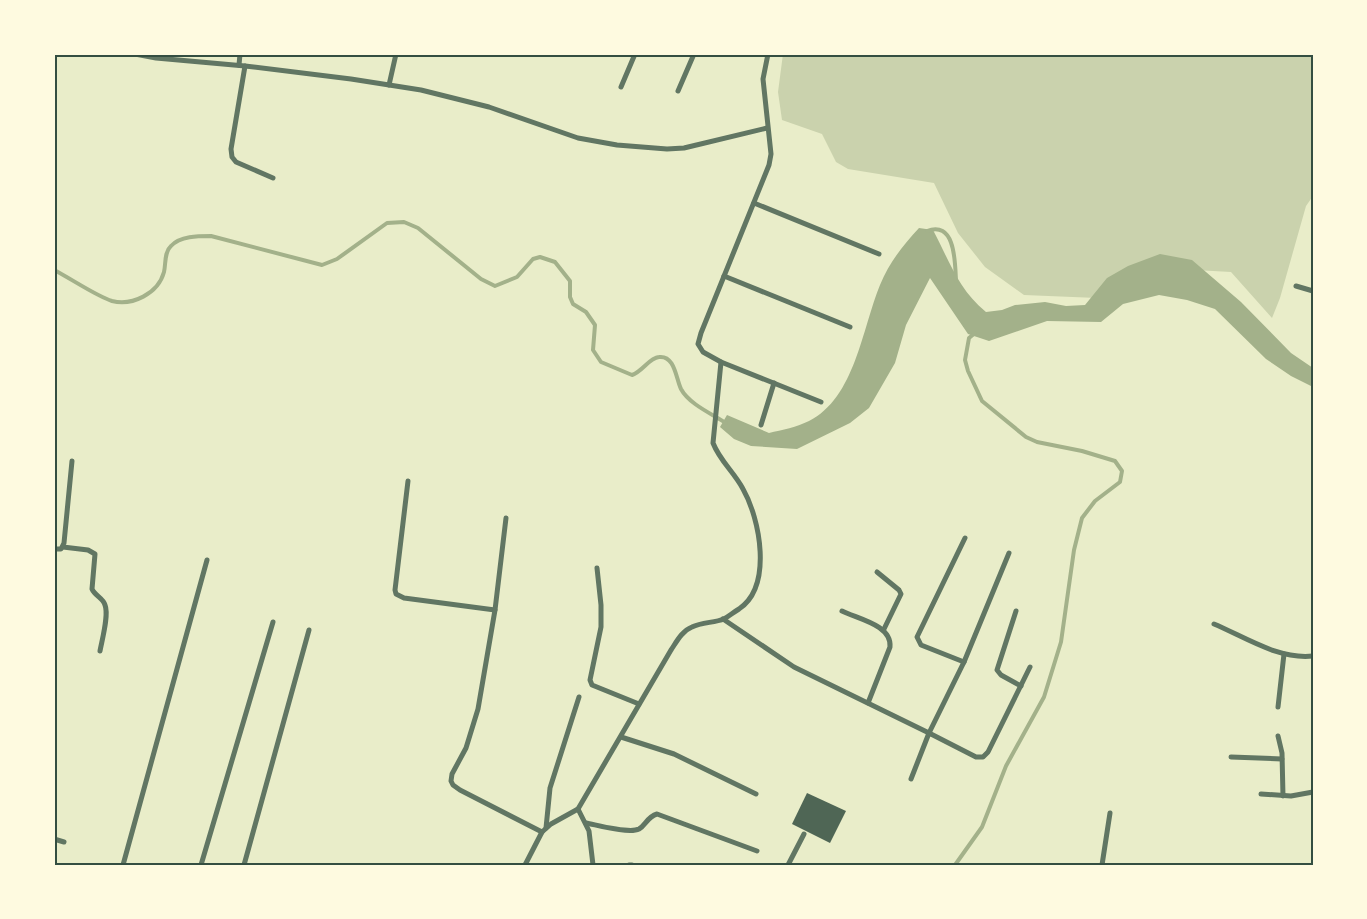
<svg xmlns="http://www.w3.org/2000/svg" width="1367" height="919" viewBox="0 0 1367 919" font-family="'Source Sans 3',sans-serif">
	<rect width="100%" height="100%" fill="#e9edc9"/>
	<polygon fill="#cad2ad" points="783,54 1313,54 1313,196 1306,206 1280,298 1272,318 1231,272 1195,270 1097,298 1024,295 985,267 958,233 934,183 848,169 836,162 822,134 782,120 778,92"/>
	<path fill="#a3b18a" d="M 919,228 L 933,230 C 950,262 958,289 986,312 L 1002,310 L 1015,305 L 1045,302 L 1066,306 L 1085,305 L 1107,278 L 1128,266 L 1160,254 L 1192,260 L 1241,302 L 1291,353 L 1313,368 L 1313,387 L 1291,376 L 1266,359 L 1215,309 L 1187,300 L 1159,295 L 1123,304 L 1101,322 L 1047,321 L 989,341 L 968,334 L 930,278 L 906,325 L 895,363 L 869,408 L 850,423 L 797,449 L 751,446 L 734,439 L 720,427 L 727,415 L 769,433 C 782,430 797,427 809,421 C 855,398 862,329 880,285 C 889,263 903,245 919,228 Z"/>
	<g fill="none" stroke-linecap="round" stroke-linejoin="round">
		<g stroke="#a3b18a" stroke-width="4">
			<path d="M 927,231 C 956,220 955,264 956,281"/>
			<path d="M 54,270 C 70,278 96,296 112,301 C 132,306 158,294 164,272 C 166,264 164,252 171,246 C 180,236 198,236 211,236 L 322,265 L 337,259 L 387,223 L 404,222 L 418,228 L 481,279 L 495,286 L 517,277 L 533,259 L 540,257 L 555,262 L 570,281 L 570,297 L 573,304 L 586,312 L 595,325 L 593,350 L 601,362 L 632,375 C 643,371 649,358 659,357 C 675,355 676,379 681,389 C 689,404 712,414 726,423"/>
			<polyline points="955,865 982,827 1006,766 1044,697 1061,642 1074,550 1082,518 1095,501 1120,482 1122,471 1115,461 1082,451 1037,442 1026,437 982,401 968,371 965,360 969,338 975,333"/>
		</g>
	</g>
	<polygon fill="#4f6655" points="807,793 846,811 830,843 792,824"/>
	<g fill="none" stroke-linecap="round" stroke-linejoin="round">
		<g stroke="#617663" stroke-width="5">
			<polyline points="135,54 156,58 245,66 351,79 421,90 489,107 578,138 617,145 667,149 684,148 767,128"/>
			<polyline points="239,65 240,54"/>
			<polyline points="245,66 231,149 232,157 236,162 273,178"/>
			<polyline points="389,85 396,54"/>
			<polyline points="621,87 635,54"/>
			<polyline points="678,91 694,54"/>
			<polyline points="754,203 879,254"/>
			<polyline points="724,276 850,327"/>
			<polyline points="1296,286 1313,291"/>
			<polyline points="721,362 821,402"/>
			<polyline points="761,425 774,383"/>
			<polyline points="408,481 395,590 396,594 404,598 495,610"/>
			<polyline points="506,518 495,610 478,709 466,748 452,774 451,781 453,785 460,790 542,832"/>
			<path d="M 63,547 L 88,550 L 95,554 L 92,589 C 95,596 103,598 105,605 C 109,615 102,640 100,651"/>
			<polyline points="54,549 61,549 64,543 72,461"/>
			<polyline points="597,568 601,605 601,627 590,680 592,685 639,704"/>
			<polyline points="877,572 899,590 901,594 884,629"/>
			<path d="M 842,611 C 858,619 892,625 890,647 L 868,703"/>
			<polyline points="1016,611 997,670 1001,675 1021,686"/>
			<polyline points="723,619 794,667 929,733 964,662 1009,553"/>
			<path d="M 1214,624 C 1245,637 1279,660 1313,656"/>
			<polyline points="964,662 921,645 917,637 965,538"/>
			<polyline points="1278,707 1284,654"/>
			<polyline points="1278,736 1282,753 1283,796"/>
			<polyline points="621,737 674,754 756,794"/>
			<polyline points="1231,757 1282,759"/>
			<polyline points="911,779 929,733 976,757 983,757 988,752 1030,667"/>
			<polyline points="1261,794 1291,796 1313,792"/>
			<polyline points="578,809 589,831 593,865"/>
			<path d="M 586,823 C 597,825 629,834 639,829 C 646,825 647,817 657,814 L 757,851"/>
			<polyline points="546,828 550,788 579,697"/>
			<polyline points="54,839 64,842"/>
			<polyline points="123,865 207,560"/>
			<polyline points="201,865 273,622"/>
			<polyline points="244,865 309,630"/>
			<path d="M 525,865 L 542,832 L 551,824 L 578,809 L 671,650 C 677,641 682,631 692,627 C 702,622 714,623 724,619 C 729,616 734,612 739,609 C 773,586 760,519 743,489 C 734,472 720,461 713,443 L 721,362 L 703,352 L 698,344 L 701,333 L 769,165 L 771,154 L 763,79 L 768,54"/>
			<polyline points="629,865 632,865"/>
			<polyline points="788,865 804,834"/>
			<polyline points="1102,865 1110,813"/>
		</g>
	</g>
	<rect width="1367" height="919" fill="none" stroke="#fefae0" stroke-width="111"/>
	<rect x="56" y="56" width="1256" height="808" fill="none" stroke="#344e41" stroke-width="2"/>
</svg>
